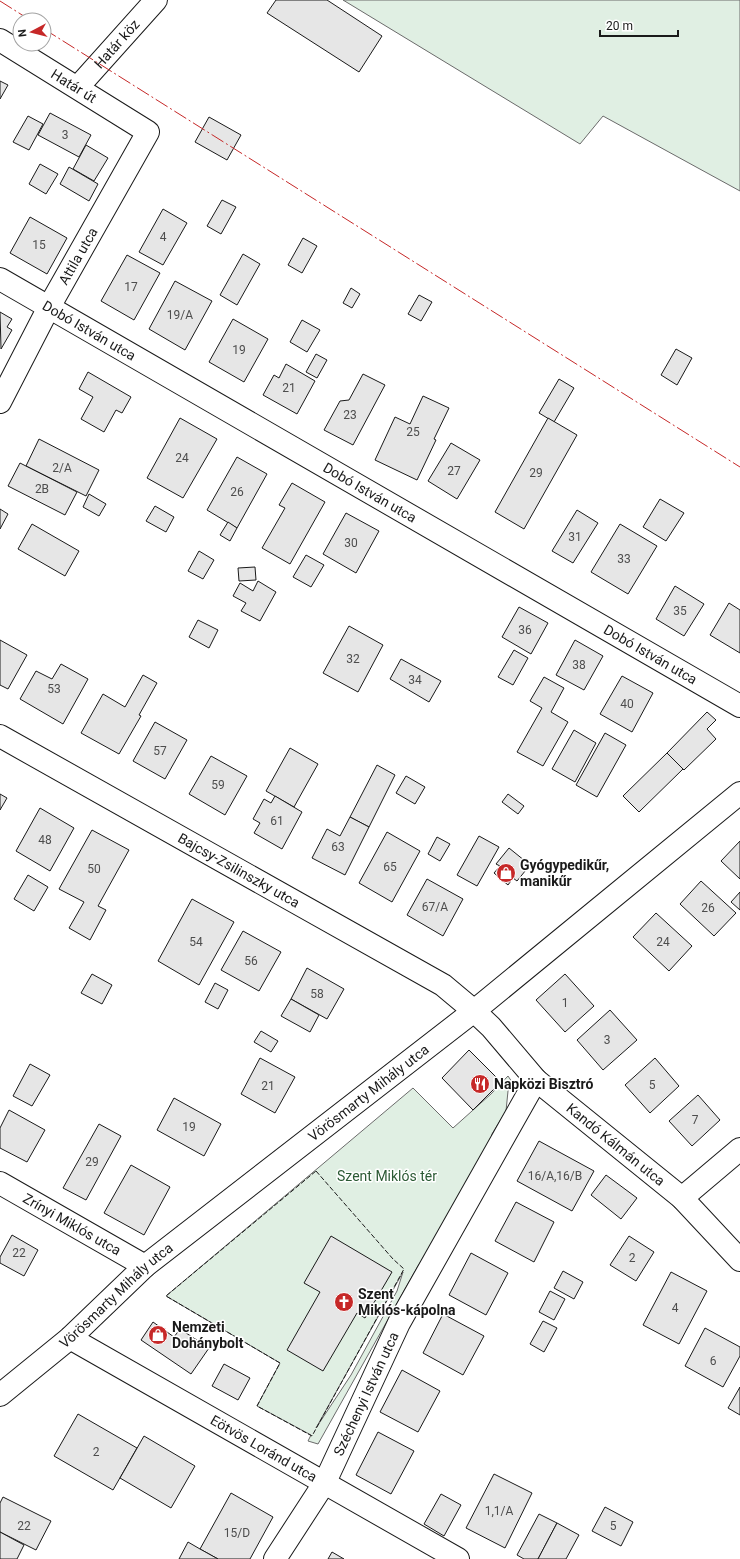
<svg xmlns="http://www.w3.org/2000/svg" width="740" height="1559" viewBox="0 0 740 1559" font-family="Roboto,sans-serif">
	<rect width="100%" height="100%" fill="#fff"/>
	<g fill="#e0efe3" stroke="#6a6a6a" fill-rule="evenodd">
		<polygon points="343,0 740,0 740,191 603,116 580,144"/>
		<path d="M 508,1076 L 512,1082 L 508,1091 L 506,1111 L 492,1134 L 491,1145 L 441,1232 L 418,1266 L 318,1444 L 308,1441 L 311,1435 L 257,1406 L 280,1363 L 166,1296 L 413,1088 L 453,1128 L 491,1094 ZM 403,1272 L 397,1291 L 351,1375 L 316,1428 Z"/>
	</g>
	<g fill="#e6e6e6" stroke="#1a1a1a">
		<polygon points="276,0 327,0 382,36 359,72 267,13"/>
		<polygon points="0,81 8,85 0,99"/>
		<polygon points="50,113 91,135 79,157 38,135"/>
		<polygon points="28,116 43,124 29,150 13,142"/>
		<polygon points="209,117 241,135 227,160 195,142"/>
		<polygon points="86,145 108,158 94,181 73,169"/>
		<polygon points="40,164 58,174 46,194 29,184"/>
		<polygon points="69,167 98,184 89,201 60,184"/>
		<polygon points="222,200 236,207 221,234 207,226"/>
		<polygon points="163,209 187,223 163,265 139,252"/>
		<polygon points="30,217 67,238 47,274 10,253"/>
		<polygon points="303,238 317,246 302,273 288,265"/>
		<polygon points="243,254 260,264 237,305 220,295"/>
		<polygon points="127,255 160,273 134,320 101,301"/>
		<polygon points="175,281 212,301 185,350 149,329"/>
		<polygon points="351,288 360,294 352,308 343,303"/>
		<polygon points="419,295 432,302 421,321 408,314"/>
		<polygon points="0,312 12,319 7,327 12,330 1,349"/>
		<polygon points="233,319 268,339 244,382 209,362"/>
		<polygon points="302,320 320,330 307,352 290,342"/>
		<polygon points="676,349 692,358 677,385 661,375"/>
		<polygon points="316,354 327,360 317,378 306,372"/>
		<polygon points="286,364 315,381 297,414 263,395 274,375 279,378"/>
		<polygon points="88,372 131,397 122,413 116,410 104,432 81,419 93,397 79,389"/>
		<polygon points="363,374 385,385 353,445 324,430 340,401 349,400"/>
		<polygon points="559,379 574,388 554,422 539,413"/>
		<polygon points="423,396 449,408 434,439 436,440 417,480 375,460 395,417 410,424"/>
		<polygon points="180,418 217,439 183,498 147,478"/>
		<polygon points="548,418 577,435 524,529 495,512"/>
		<polygon points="39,439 99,470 86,496 26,466"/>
		<polygon points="451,443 480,460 457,499 428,481"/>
		<polygon points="237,457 267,474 237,528 207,510"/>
		<polygon points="20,463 77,492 65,515 8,486"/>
		<polygon points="292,483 325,502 290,564 262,548 285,508 279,505"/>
		<polygon points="89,494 106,504 99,516 83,507"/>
		<polygon points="660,499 684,513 666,541 643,527"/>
		<polygon points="155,506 174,517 166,532 146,521"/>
		<polygon points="0,509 8,514 0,529"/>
		<polygon points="577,510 598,523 573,563 552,551"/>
		<polygon points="346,513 379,531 356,573 323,554"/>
		<polygon points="228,522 237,528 230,541 220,535"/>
		<polygon points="32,524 79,551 65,576 18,549"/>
		<polygon points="620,524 657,546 628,594 591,572"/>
		<polygon points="199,551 214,560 203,579 188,571"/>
		<polygon points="306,555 324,565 311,587 293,577"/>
		<polygon points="255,567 256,580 239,581 238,568"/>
		<polygon points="258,581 276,592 260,621 241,611 246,603 233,596 240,583 253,591"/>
		<polygon points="675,586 704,604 684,636 656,619"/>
		<polygon points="729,603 740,610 740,653 710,635"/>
		<polygon points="519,607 548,623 531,654 502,637"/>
		<polygon points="198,620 218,630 209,648 189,637"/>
		<polygon points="349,626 383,645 358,692 323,673"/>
		<polygon points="0,640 27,655 8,689 0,685"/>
		<polygon points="575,640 603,656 584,690 556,675"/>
		<polygon points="514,650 528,658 513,685 498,677"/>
		<polygon points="401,659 441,681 429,702 390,679"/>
		<polygon points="61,664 88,679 63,724 20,699 36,671 52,679"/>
		<polygon points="143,675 157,683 139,715 141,716 119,754 81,733 103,694 125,707"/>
		<polygon points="622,676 653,693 632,732 600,714"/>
		<polygon points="544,677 564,688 551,712 568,722 543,766 517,752 542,708 530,701"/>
		<polygon points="707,712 716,720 707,729 716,739 684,770 667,753"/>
		<polygon points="155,722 187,740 165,779 133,761"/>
		<polygon points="574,730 596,743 575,782 552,769"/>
		<polygon points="605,733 626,745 597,797 576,785"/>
		<polygon points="290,748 318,764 294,807 266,791"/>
		<polygon points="667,753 683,769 639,812 623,796"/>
		<polygon points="211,756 247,776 225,815 189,794"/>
		<polygon points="377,765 395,775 369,827 350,817"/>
		<polygon points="406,776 425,787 415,804 396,793"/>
		<polygon points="0,794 7,798 0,810"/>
		<polygon points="508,794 524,806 518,814 502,802"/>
		<polygon points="275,796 302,812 282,849 254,833 260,823 253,819 264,799 271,803"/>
		<polygon points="40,808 74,828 50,871 16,851"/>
		<polygon points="350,817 369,827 345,875 312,858 327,829 340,836"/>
		<polygon points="92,830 129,850 98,906 106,910 90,940 69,928 84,902 59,889"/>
		<polygon points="387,832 420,851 392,902 359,883"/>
		<polygon points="479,836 499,847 477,886 457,875"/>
		<polygon points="437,837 450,844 440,861 428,854"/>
		<polygon points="740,841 740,879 721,861"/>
		<polygon points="509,848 530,865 517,881 513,878 508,885 494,873 500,866 496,864"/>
		<polygon points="28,875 48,887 34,911 14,899"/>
		<polygon points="427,879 463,899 443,936 407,915"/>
		<polygon points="701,881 736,913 714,936 680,904"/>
		<polygon points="740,892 740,910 731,902"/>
		<polygon points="192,899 234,922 199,985 158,961"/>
		<polygon points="656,913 692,946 669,971 633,937"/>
		<polygon points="243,931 281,952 259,991 221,970"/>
		<polygon points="307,968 344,989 327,1019 291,999"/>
		<polygon points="92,974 112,985 102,1004 81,993"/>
		<polygon points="565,974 594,1006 565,1032 536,1000"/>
		<polygon points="215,983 228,990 218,1009 205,1002"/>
		<polygon points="291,999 319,1015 310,1032 281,1016"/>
		<polygon points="610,1010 637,1040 603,1070 577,1040"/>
		<polygon points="261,1031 278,1041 271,1052 254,1042"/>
		<polygon points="469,1050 501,1082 473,1110 442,1078"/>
		<polygon points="260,1058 295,1077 275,1113 241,1094"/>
		<polygon points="655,1058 679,1086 650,1113 625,1085"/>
		<polygon points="30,1064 50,1075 32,1106 13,1096"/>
		<polygon points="698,1095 720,1120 692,1146 669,1121"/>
		<polygon points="174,1098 221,1124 204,1156 157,1130"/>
		<polygon points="9,1110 45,1130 27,1162 0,1148 0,1128"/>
		<polygon points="99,1124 121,1136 86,1200 63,1188"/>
		<polygon points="539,1141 594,1171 572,1211 517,1181"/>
		<polygon points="131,1165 170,1187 144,1235 104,1213"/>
		<polygon points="606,1175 637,1198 621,1219 591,1195"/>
		<polygon points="516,1202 554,1222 534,1262 495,1241"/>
		<polygon points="12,1235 38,1250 24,1276 0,1263 0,1257"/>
		<polygon points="331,1236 392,1272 365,1318 357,1313 323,1371 287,1350 320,1292 304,1283"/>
		<polygon points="629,1236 654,1252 636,1281 610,1265"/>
		<polygon points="471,1253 508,1273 486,1315 449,1295"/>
		<polygon points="563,1271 583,1282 574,1299 554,1288"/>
		<polygon points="671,1272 707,1291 679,1344 643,1325"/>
		<polygon points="550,1291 565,1299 554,1320 539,1312"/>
		<polygon points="443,1314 484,1336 463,1375 423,1353"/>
		<polygon points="543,1321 557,1328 544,1352 530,1344"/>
		<polygon points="153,1322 174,1337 180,1329 209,1348 191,1374 141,1340"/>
		<polygon points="705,1328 740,1347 740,1356 723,1387 685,1366"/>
		<polygon points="224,1364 250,1378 238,1400 212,1386"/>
		<polygon points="402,1370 440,1391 418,1432 380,1412"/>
		<polygon points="740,1387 740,1415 728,1408"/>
		<polygon points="78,1414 137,1448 113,1490 54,1456"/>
		<polygon points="378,1432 414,1451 391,1494 356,1475"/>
		<polygon points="144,1436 195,1466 171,1508 120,1478"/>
		<polygon points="494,1474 532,1493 505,1548 466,1528"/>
		<polygon points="231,1493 273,1517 250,1559 218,1559 200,1549"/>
		<polygon points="441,1494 461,1505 444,1536 424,1524"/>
		<polygon points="3,1497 51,1521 36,1550 0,1532 0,1503"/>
		<polygon points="605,1507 633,1522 621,1546 592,1531"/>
		<polygon points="539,1514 557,1523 538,1559 524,1559 517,1555"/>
		<polygon points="557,1523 579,1535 566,1559 538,1559"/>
		<polygon points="0,1532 24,1545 17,1559 0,1559"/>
		<polygon points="188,1542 200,1549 218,1559 179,1559"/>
		<polygon points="332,1552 344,1559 328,1559"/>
	</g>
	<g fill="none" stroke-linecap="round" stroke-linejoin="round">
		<g stroke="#1a1a1a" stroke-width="24">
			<g id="minor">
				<path id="s1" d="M 0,40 L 148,132 L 49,307 L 0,402"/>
				<path id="s2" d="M 78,87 L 156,0"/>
				<path id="s3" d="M 0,279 L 740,706"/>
				<path id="s4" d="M 0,736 L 443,985 L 474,1011 L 491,1027 L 536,1080 L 682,1198 L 740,1260"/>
				<path id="s5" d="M 0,1183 L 145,1266"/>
				<polyline points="682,1198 740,1149"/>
				<path id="s6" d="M 70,1338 L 458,1559"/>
				<path id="s7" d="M 0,1395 L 70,1338 L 145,1266 L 474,1011 L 740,793"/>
				<path id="s8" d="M 275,1559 L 325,1482 L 399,1323 L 536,1080"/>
			</g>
		</g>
		<use href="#minor" stroke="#fff" stroke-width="22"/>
		<polygon stroke="#1a1a1a" stroke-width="1" stroke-dasharray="5 2" stroke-linecap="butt" points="316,1171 393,1259 404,1269 312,1436 257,1406 280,1363 166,1296"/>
		<g stroke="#c62828" stroke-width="1" stroke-dasharray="14 3 2 3" stroke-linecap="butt">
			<polyline points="0,1 30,20"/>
			<polyline points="44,29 740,467"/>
		</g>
	</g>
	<defs>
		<g id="shop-disc" transform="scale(1)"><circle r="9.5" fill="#c62828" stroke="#fff"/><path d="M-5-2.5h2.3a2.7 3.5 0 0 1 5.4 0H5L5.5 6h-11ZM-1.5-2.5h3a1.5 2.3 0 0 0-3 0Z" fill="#fff"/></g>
		<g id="restaurant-disc" transform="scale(1)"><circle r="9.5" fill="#c62828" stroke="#fff"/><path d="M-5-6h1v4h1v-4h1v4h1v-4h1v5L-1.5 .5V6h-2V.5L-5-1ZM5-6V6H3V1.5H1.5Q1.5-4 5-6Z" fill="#fff"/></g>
		<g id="church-disc" transform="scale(1)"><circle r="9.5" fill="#c62828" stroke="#fff"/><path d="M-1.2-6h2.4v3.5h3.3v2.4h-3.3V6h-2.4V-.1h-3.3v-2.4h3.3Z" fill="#fff"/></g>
	</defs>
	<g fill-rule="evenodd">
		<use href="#shop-disc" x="506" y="873"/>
		<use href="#restaurant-disc" x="480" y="1084"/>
		<use href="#church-disc" x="344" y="1302"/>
		<use href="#shop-disc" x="158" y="1335"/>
	</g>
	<g text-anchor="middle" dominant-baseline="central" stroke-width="3" stroke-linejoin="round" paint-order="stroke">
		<g font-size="12" fill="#4d4d4d">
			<text x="65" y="135">3</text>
			<text x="163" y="237">4</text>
			<text x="39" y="245">15</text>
			<text x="131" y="287">17</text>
			<text x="180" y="315">19/A</text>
			<text x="239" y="350">19</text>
			<text x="289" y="388">21</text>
			<text x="350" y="415">23</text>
			<text x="413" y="432">25</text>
			<text x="182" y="458">24</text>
			<text x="62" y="468">2/A</text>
			<text x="454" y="471">27</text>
			<text x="536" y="473">29</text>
			<text x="42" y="489">2B</text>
			<text x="237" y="492">26</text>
			<text x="575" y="537">31</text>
			<text x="351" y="543">30</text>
			<text x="624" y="559">33</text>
			<text x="680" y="611">35</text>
			<text x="525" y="630">36</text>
			<text x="353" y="659">32</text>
			<text x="579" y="665">38</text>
			<text x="415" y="680">34</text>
			<text x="54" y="689">53</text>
			<text x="627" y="704">40</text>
			<text x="160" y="751">57</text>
			<text x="218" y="785">59</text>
			<text x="277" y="821">61</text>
			<text x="45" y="840">48</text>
			<text x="338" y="847">63</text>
			<text x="390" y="867">65</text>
			<text x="94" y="869">50</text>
			<text x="435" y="907">67/A</text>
			<text x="708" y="908">26</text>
			<text x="196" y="942">54</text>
			<text x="663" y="942">24</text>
			<text x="251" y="961">56</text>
			<text x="317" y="994">58</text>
			<text x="565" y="1003">1</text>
			<text x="607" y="1040">3</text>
			<text x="652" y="1085">5</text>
			<text x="268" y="1086">21</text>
			<text x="695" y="1120">7</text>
			<text x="189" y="1127">19</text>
			<text x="92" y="1162">29</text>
			<text x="555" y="1176">16/A,16/B</text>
			<text x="19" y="1253">22</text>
			<text x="632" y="1258">2</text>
			<text x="675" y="1308">4</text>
			<text x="713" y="1361">6</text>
			<text x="96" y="1452">2</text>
			<text x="499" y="1511">1,1/A</text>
			<text x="24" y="1526">22</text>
			<text x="613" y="1526">5</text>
			<text x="237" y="1533">15/D</text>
		</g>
		<g font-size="14" fill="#1a1a1a" stroke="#fff">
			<text stroke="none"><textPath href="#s2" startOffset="58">Határ köz</textPath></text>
			<text stroke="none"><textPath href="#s1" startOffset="87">Határ út</textPath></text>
			<text transform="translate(78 256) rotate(-60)">Attila utca</text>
			<text stroke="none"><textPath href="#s3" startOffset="103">Dobó István utca</textPath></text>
			<text stroke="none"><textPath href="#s3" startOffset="427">Dobó István utca</textPath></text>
			<text stroke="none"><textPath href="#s3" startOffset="751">Dobó István utca</textPath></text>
			<text stroke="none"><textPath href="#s4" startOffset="274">Bajcsy-Zsilinszky utca</textPath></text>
			<text stroke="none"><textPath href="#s7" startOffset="477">Vörösmarty Mihály utca</textPath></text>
			<text stroke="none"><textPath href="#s4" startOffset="744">Kandó Kálmán utca</textPath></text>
			<text stroke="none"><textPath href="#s5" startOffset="83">Zrínyi Miklós utca</textPath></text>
			<text stroke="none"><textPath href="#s7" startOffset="153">Vörösmarty Mihály utca</textPath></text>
			<text stroke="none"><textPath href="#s8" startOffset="189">Széchenyi István utca</textPath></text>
			<text stroke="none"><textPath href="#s6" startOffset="223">Eötvös Loránd utca</textPath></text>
		</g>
		<g font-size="14" font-weight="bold" fill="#1a1a1a" stroke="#fff" text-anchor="start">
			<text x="520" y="865">Gyógypedikűr,<tspan x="520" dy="16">manikűr</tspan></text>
			<text x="494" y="1084">Napközi Bisztró</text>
			<text x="358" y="1294">Szent<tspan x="358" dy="16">Miklós-kápolna</tspan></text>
			<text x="172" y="1327">Nemzeti<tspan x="172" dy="16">Dohánybolt</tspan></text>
		</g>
		<g font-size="14" fill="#2b5a34" stroke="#fff">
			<text x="387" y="1176">Szent Miklós tér</text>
		</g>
	</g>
	<g transform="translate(32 32) rotate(263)"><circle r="19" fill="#ffffff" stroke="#a3a3a3"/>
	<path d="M0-3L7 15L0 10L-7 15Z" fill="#c62828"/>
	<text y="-6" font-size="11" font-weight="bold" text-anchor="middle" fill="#1a1a1a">N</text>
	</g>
	<path d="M600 30v6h78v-6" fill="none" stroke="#1a1a1a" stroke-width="2"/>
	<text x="606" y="30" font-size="12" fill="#1a1a1a" stroke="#ffffff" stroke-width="3" paint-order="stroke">20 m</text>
</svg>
